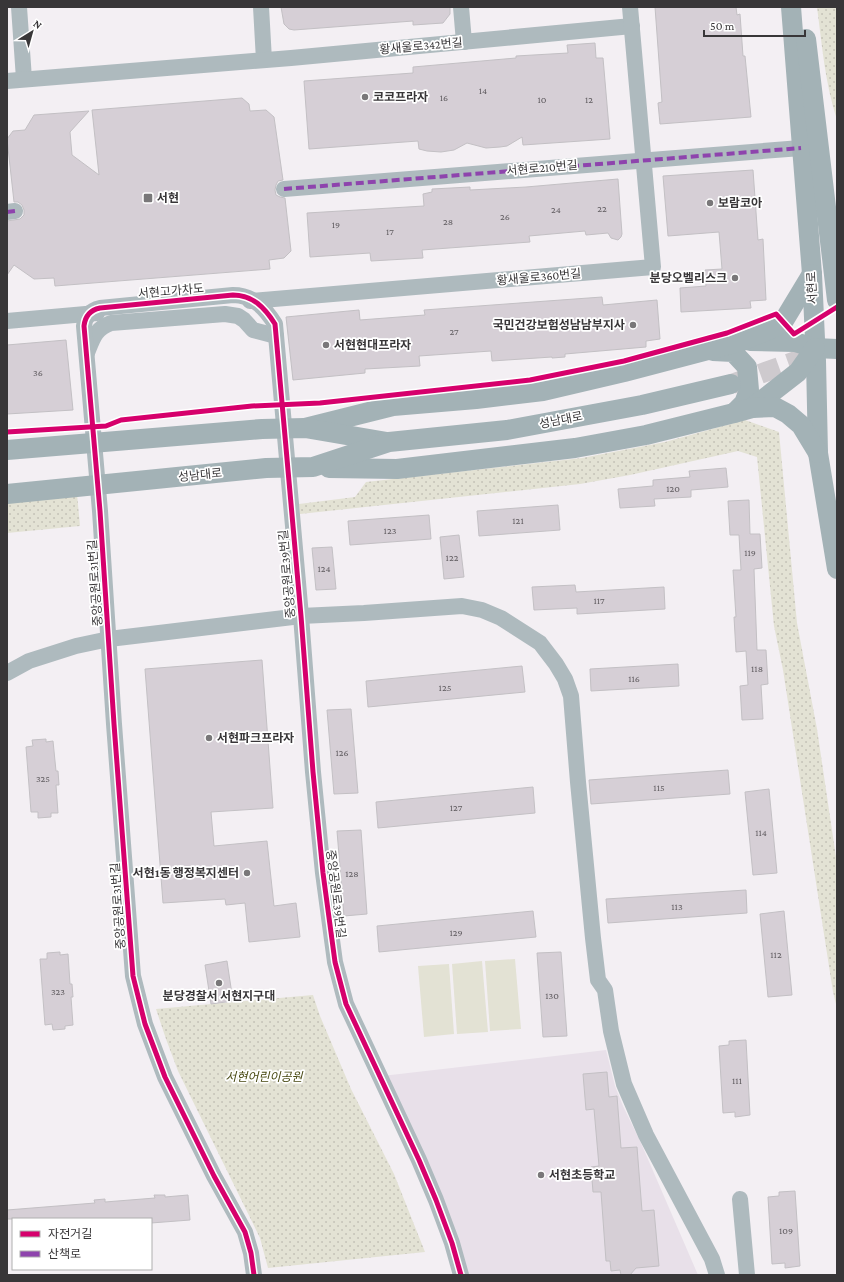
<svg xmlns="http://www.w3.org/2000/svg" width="844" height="1282" viewBox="0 0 844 1282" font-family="'Crimson Pro','Noto Sans KR',serif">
	<defs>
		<pattern id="green-dots" width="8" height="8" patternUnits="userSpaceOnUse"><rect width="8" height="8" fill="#e3e2d4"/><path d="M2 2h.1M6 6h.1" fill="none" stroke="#c4c2b7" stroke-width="1.8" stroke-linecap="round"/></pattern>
	</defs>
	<rect width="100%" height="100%" fill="#f3eff3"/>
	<polygon fill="#e8e0e9" points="606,1050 615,1086 623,1106 641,1143 698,1275 467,1275 382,1076"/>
	<g fill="url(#green-dots)">
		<path d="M 817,7 L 837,7 L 837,120 C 825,83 822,45 817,7 Z"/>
		<polygon points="745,420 779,432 797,623 817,729 837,864 837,1008 833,992 783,670 774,626 757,457 738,451 630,475 580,484 300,514 299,504 355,497 366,482 582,458 665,442"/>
		<polygon points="77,494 80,526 7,533 7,501"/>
		<polygon points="313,995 320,1016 351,1089 394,1174 425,1252 268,1268 260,1238 178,1071 166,1039 156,1009"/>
	</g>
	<g fill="#e3e2d4">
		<polygon points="515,959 521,1029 490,1031 485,961"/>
		<polygon points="482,961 488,1032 457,1034 452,964"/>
		<polygon points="449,964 454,1034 424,1037 418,966"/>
	</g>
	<g fill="#d6cfd6" stroke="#c3c0c4">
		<polygon points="281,7 450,7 450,14 443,23 413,25 413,21 294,30 289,29 284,24"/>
		<polygon points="655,7 736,7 737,15 740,14 743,56 745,56 751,117 660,124 658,103 662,102"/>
		<polygon points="595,43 596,58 603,58 610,139 523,145 522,137 507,146 500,147 486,148 467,143 454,150 441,152 427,151 419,149 418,141 309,149 304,81 413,73 413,67 516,58 516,56 568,53 567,45"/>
		<polygon points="242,98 249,104 250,111 266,110 274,117 283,180 278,181 276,185 275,190 276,195 280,197 285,198 291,251 284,258 269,260 270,269 55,286 54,278 34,279 14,265 7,275 7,221 20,219 24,215 24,210 22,205 18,202 14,202 7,139 13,131 25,130 34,115 89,111 70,132 72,155 99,175 92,110"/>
		<polygon points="753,170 758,240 763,239 766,300 750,301 751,308 681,312 680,288 706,286 705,270 722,269 719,232 668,236 663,176"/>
		<polygon points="618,179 622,234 621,237 618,240 611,238 608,233 586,235 585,231 529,236 530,242 422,250 423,258 371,261 370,253 310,257 307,213 424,206 423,194 432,192 432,189 470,187 470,190 526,187"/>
		<polygon points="602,297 603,305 657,300 660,339 646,341 646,347 565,354 565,357 552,358 552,357 492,361 491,351 419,356 420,366 365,369 365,373 293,380 286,317 359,310 360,320 425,315 424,310"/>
		<polygon points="66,340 73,410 7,414 7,345"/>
		<polygon points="726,468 728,487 691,490 691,497 654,499 655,506 620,508 618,489 653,486 653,480 690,477 689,471"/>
		<polygon points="749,500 750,534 760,534 762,568 754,569 757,650 766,650 768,684 761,685 763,719 742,720 740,686 748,685 746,651 736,652 734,617 736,617 733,570 741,570 739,535 730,535 728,501"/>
		<polygon points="558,505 560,530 479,536 477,511"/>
		<polygon points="429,515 431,539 350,545 348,521"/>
		<polygon points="459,535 464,577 444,579 440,537"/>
		<polygon points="332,547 336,589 316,590 312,548"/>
		<polygon points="575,585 576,592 664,587 665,609 577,614 577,608 534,610 532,587"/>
		<polygon points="262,660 273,808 211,812 214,846 267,841 274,906 296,903 300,937 249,942 245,903 226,905 225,899 163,903 145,669"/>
		<polygon points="678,664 679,686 591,691 590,669"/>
		<polygon points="522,666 525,692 368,707 366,681"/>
		<polygon points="351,709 358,793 334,794 327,710"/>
		<polygon points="46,739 46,742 53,741 56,771 58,771 59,785 56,785 58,813 51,813 51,817 38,818 38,812 31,812 26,747 33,746 32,740"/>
		<polygon points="728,770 730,794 591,804 589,780"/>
		<polygon points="533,787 535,813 378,828 376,802"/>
		<polygon points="769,789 777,873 753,875 745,792"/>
		<polygon points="361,830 367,914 344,916 337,831"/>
		<polygon points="746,890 747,913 608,923 606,899"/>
		<polygon points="533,911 536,937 379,952 377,926"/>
		<polygon points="784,911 792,995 768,997 760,914"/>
		<polygon points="60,952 60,955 68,954 70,984 72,984 73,997 71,997 73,1025 65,1026 65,1029 53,1030 52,1024 45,1025 40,959 47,959 47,953"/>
		<polygon points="561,952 567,1036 543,1037 537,953"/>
		<polygon points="227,961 233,1001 211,1004 205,965"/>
		<polygon points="746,1040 750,1115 735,1117 735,1112 723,1113 719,1046 729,1045 729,1041"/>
		<polygon points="607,1072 609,1097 617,1096 621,1148 637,1147 642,1211 654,1210 659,1266 636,1268 630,1275 621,1275 620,1270 611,1271 610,1261 606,1261 601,1192 593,1192 591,1167 599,1166 594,1109 586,1110 583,1074"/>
		<polygon points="795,1191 800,1266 785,1268 785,1263 772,1264 768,1197 779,1196 779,1192"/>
		<polygon points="154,1195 165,1195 165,1197 188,1195 190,1220 151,1223 151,1219 7,1219 7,1210 95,1203 94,1200 105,1199 105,1202 155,1198"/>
	</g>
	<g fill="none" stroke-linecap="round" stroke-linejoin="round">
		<polyline stroke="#cecace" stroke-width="20" stroke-dasharray="20 10" stroke-linecap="butt" points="732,384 818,353"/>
		<g stroke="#aebabe" stroke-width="16">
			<polyline points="19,7 24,79"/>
			<polyline points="261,7 264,60"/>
			<polyline points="461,7 464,42"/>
			<polyline points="7,81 291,58 632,26"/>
			<polyline points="284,189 801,148"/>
			<polyline points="7,212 15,211"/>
			<polyline points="250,301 653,267 630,7"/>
			<polyline points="7,321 97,313"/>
			<path d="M 87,353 C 93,338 95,329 111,323 L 225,314 L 238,316 L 244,320 L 253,330 L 276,336"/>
			<polyline points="7,673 29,661 76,646 109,639 301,616 364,613 462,606 482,610 501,618 540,643 556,664 565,679 571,696 578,782 593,938 598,980 605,990 611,1031 624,1084 646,1135 712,1259 717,1275"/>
			<polyline points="740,1199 747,1275"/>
			<path d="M 254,1275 L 251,1253 L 245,1232 L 214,1176 L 165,1077 L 145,1024 L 133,976 L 114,724 L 100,511 L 84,326 C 85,316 91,310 100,308 L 233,295 C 253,295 265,308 275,324 L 301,616 L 313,772 L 323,873 L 335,962 L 346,1004 L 419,1160 L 436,1200 L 452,1243 L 461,1275"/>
		</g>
		<g stroke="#a3b2b6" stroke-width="20">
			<polyline points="791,7 812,274 816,361 818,453 837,569"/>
			<polyline points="806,39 837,300"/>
			<polyline points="750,341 795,342 815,348 837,349"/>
			<polyline points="713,351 733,352 747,367 749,390 744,403 734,413"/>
			<polyline points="752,408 798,372 815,348"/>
			<polyline points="305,428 393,406 476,399 543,391 624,372 742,341 773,328 783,322 812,274"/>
			<polyline points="7,450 262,429 305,428 387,442"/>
			<polyline points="329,468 397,469 575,448 646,435 734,413 752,408 775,407 788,414 801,425 818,453"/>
			<polyline points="7,494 266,468 313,467 389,442 507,430 642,405 731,384"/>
		</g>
		<g stroke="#8e44ad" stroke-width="4" stroke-dasharray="8 4" stroke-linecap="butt">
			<polyline points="284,189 801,148"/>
			<polyline points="7,212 15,211"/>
		</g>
		<g stroke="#fff" stroke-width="8">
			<g id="cycleway">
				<polyline points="7,432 106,426 121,420 252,406 320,403 530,380 624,361 727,333 776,314 794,334 837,307"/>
				<path d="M 254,1275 L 251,1253 L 245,1232 L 214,1176 L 165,1077 L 145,1024 L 133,976 L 114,724 L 100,511 L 84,326 C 85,316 91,310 100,308 L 233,295 C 253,295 265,308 275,324 L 301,616 L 313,772 L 323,873 L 335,962 L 346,1004 L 419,1160 L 436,1200 L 452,1243 L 461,1275"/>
			</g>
		</g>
		<use href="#cycleway" stroke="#d6006c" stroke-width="5"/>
	</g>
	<g fill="#797779" stroke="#fff" stroke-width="1.5">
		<circle cx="365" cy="97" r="4"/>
		<rect x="143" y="193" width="10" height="10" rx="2"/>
		<circle cx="710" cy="203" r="4"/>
		<circle cx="735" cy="278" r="4"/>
		<circle cx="633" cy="325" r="4"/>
		<circle cx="326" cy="345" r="4"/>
		<circle cx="209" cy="738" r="4"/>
		<circle cx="247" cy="873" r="4"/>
		<circle cx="219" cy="983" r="4"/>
		<circle cx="541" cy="1175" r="4"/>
	</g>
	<g text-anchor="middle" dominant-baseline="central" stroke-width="3.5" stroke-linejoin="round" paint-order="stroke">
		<g font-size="10" fill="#605c60">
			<text x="483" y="90">14</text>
			<text x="444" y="97">16</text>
			<text x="542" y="99">10</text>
			<text x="589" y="99">12</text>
			<text x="602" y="208">22</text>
			<text x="556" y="209">24</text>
			<text x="505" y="216">26</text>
			<text x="448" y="221">28</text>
			<text x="336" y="224">19</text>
			<text x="390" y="231">17</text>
			<text x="454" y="331">27</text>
			<text x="38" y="372">36</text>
			<text x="673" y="488">120</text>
			<text x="518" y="520">121</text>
			<text x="390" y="530">123</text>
			<text x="750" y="552">119</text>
			<text x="452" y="557">122</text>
			<text x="324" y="568">124</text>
			<text x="599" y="600">117</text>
			<text x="757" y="668">118</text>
			<text x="634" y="678">116</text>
			<text x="445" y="687">125</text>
			<text x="342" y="752">126</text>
			<text x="43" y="778">325</text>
			<text x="659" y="787">115</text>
			<text x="456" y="807">127</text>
			<text x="761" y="832">114</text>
			<text x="352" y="873">128</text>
			<text x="677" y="906">113</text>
			<text x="456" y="932">129</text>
			<text x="776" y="954">112</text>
			<text x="58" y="991">323</text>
			<text x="552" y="995">130</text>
			<text x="737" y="1080">111</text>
			<text x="786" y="1230">109</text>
		</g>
		<g font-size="12" fill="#383638" stroke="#fff">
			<text transform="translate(421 46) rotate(-5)">황새울로342번길</text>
			<text transform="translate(542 168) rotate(-5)">서현로210번길</text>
			<text transform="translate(539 277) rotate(-5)">황새울로360번길</text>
			<text transform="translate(812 288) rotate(-93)">서현로</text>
			<text transform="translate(171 291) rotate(-5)">서현고가차도</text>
			<text transform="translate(561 420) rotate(-11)">성남대로</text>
			<text transform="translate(200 475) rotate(-6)">성남대로</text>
			<text transform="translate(287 574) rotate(-95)">중앙공원로39번길</text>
			<text transform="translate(95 583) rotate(-94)">중앙공원로31번길</text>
			<text transform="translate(336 894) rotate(83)">중앙공원로39번길</text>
			<text transform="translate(118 906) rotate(-94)">중앙공원로31번길</text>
		</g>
		<g font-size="12" font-weight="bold" fill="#383638" stroke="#fff" text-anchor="start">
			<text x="373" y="97">코코프라자</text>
			<text x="157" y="198">서현</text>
			<text x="718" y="203">보람코아</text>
			<text x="727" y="278" text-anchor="end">분당오벨리스크</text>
			<text x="625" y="325" text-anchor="end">국민건강보험성남남부지사</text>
			<text x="334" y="345">서현현대프라자</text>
			<text x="217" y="738">서현파크프라자</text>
			<text x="239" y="873" text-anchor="end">서현1동 행정복지센터</text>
			<text x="219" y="996" text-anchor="middle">분당경찰서 서현지구대</text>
			<text x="549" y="1175">서현초등학교</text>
		</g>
		<g font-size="12" font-style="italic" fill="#474811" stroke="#fff">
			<text x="264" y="1077">서현어린이공원</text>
		</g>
	</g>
	<rect width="844" height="1282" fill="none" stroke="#383638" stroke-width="16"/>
	<rect x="12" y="1218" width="140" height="52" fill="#ffffff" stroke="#afafaf"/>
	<rect x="20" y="1231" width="20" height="6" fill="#d6006c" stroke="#afafaf"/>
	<text x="48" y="1238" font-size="12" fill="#383638">자전거길</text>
	<rect x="20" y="1251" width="20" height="6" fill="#8e44ad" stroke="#afafaf"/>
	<text x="48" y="1258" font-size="12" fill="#383638">산책로</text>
	<g transform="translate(32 32) rotate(37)" stroke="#ffffff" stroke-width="3" paint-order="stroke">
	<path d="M0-3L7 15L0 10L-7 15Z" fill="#383638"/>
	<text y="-6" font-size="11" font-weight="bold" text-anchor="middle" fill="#383638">N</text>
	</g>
	<path d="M704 30v6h101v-6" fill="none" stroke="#383638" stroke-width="2"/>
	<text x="710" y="30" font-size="12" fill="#383638" stroke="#ffffff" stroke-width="3" paint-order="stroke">50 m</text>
</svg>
